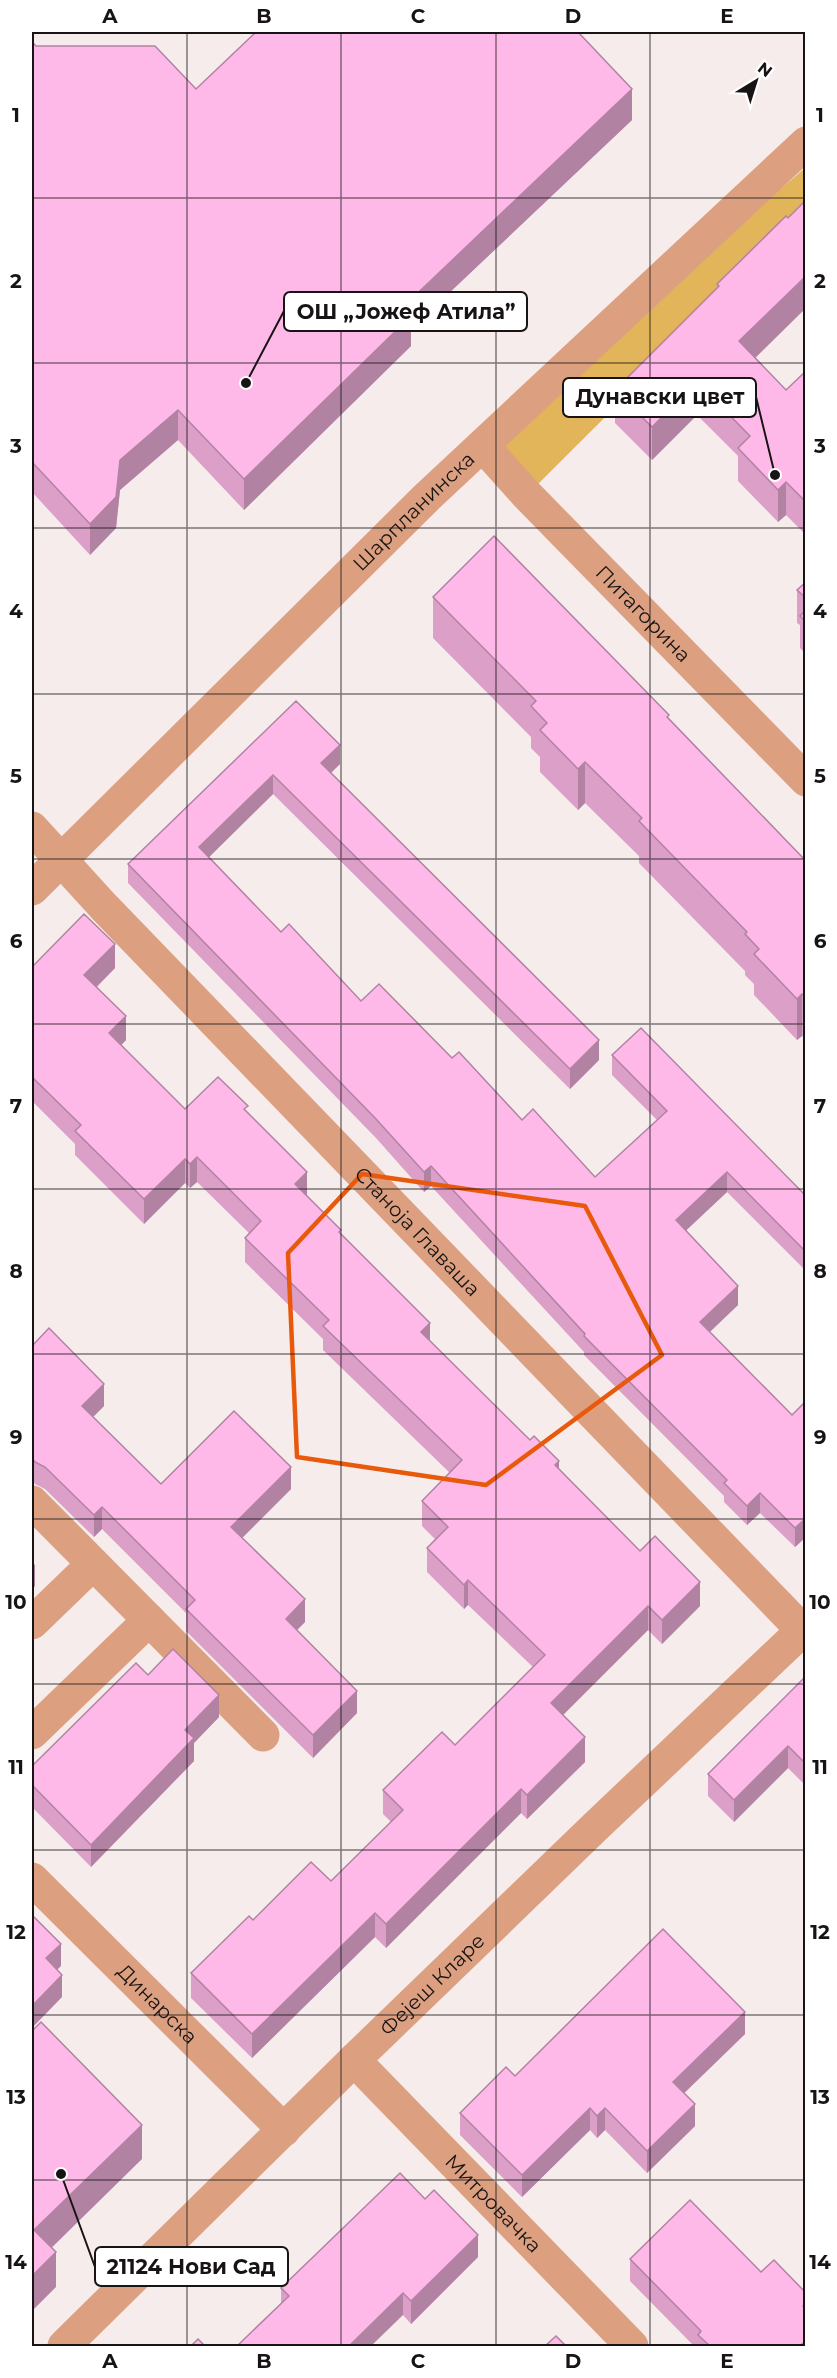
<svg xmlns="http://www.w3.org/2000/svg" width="837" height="2378" viewBox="0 0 837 2378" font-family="Montserrat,sans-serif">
	<rect width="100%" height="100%" fill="#f6ecec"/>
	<polygon fill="#e2b55a" points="805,168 805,218 527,495 483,446"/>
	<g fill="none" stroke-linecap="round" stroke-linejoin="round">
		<g stroke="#dca081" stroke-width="33">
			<path id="s1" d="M 483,446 L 527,495 L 806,780"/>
			<path id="s2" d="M 32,828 L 104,907 L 806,1634"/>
			<path id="s3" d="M 32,889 L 427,497 L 806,143"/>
			<polyline points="32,1502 149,1620 32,1733"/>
			<polyline points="149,1620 263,1735"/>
			<polyline points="32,1623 93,1564"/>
			<path id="s4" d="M 32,1879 L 284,2130"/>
			<path id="s5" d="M 354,2060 L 632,2346"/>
			<path id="s6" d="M 64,2346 L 354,2060 L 594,1828 L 806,1627"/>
		</g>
	</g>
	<g fill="#db9fc8">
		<polygon points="32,42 36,46 196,89 632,120 411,329 411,346 244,510 178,440 120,490 116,528 90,555 32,492"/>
		<polygon points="788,218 755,358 786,390 806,371 806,535 786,515 778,522 738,481 738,456 697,415 652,460 615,423 615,390 717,288 717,284"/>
		<polygon points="806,582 806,654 800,648 800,625 797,623 797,590"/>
		<polygon points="433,597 669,718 806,861 806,1039 802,1036 797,1040 754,995 754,984 745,975 745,971 639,863 639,856 585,803 578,810 540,772 540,757 531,748 531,737 433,638"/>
		<polygon points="296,701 340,764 331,773 599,1060 570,1089 273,794 209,857 281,932 361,1001 452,1058 522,1120 595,1177 657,1120 612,1075 612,1055 806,1196 806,1271 727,1192 685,1231 738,1305 710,1332 792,1415 806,1401 806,1537 795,1547 760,1513 747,1525 724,1502 724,1496 584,1355 584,1352 431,1186 424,1192 376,1138 128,883 128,864"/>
		<polygon points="32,967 115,968 97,987 126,1040 121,1045 185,1109 248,1112 307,1196 341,1234 430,1342 640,1551 700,1606 662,1644 648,1630 563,1715 585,1762 527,1819 521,1813 386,1948 375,1937 252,2058 191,1998 191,1973 253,1920 331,1881 391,1822 383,1814 383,1790 455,1745 533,1667 468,1605 464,1609 427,1572 427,1548 435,1539 422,1526 422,1501 450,1473 323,1350 323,1339 245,1262 245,1238 249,1233 197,1182 190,1188 185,1183 144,1224 75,1155 75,1144 32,1101"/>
		<polygon points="32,1346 104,1406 93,1417 161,1484 291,1489 242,1538 305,1622 297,1630 357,1713 313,1758 186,1631 186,1613 102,1529 94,1537 45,1489 35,1484 32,1480"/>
		<polygon points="148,1675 219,1717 194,1743 194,1761 91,1867 32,1807 32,1766"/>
		<polygon points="806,1676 806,1786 788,1768 734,1822 708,1796 708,1774"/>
		<polygon points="745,2034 684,2093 695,2126 647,2173 605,2130 597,2138 590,2130 522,2197 460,2135 460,2113"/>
		<polygon points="478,2257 411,2324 403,2315 281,2304 281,2288"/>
		<polygon points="630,2259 761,2272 806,2346 694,2346 630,2281"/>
	</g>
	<g fill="#b282a3">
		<polygon points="632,89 632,120 411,329 411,346 244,510 244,479 403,307"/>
		<polygon points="806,276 806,308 739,374 739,341"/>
		<polygon points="697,382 697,415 652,460 652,427"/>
		<polygon points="178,410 178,440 120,490 116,528 90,555 90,524 120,460"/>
		<polygon points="786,482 786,515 778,522 778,490"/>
		<polygon points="340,745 340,764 321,782 321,763"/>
		<polygon points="585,762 585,803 578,810 578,769"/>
		<polygon points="273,775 273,794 199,867 199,847"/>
		<polygon points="115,944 115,968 84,999 84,975"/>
		<polygon points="802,994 802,1036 797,1040 797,999"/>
		<polygon points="126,1016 126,1040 109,1058 109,1033"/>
		<polygon points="599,1040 599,1060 570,1089 570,1069"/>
		<polygon points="197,1157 197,1182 190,1188 190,1164"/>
		<polygon points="185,1159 185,1183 144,1224 144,1199"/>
		<polygon points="431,1166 431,1186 424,1192 424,1172"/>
		<polygon points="307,1172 307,1196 295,1184"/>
		<polygon points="727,1172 727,1192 676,1240 676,1220"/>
		<polygon points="738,1286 738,1305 700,1341 700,1322"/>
		<polygon points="430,1323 430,1347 421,1332"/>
		<polygon points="104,1384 104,1406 82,1428 82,1406"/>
		<polygon points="559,1461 559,1485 555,1465"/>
		<polygon points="291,1467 291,1489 231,1549 231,1527"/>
		<polygon points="760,1493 760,1513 747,1525 747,1506"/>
		<polygon points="102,1507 102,1529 94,1537 94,1515"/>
		<polygon points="806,1518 806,1537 795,1547 795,1528"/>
		<polygon points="35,1564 35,1586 32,1590 32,1567"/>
		<polygon points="468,1580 468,1605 464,1609 464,1585"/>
		<polygon points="700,1582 700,1606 662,1644 662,1620"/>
		<polygon points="305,1599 305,1622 286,1641 286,1619"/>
		<polygon points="648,1606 648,1630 551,1727 551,1703"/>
		<polygon points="357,1691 357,1713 313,1758 313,1735"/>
		<polygon points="219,1695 219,1717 194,1743 194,1761 91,1867 91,1845 185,1730"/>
		<polygon points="585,1737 585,1762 527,1819 527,1795"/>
		<polygon points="788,1746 788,1768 734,1822 734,1800"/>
		<polygon points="521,1789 521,1813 386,1948 386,1924"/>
		<polygon points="375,1913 375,1937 252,2058 252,2034"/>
		<polygon points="61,1944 61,1966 46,1981 46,1958"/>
		<polygon points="62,1975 62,1997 32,2028 32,2006"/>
		<polygon points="745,2012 745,2034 673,2104 673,2082"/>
		<polygon points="695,2104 695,2126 647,2173 647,2151"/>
		<polygon points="590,2108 590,2130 522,2197 522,2175"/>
		<polygon points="605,2108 605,2130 597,2138 597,2116"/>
		<polygon points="142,2125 142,2159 34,2265 34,2230"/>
		<polygon points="478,2235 478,2257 411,2324 411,2301"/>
		<polygon points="56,2252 56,2287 32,2311 32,2276"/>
		<polygon points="403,2293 403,2315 371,2346 349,2346"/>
	</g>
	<g fill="#ffb9e9" stroke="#b282a3" stroke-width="1.5">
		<polygon points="256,32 578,32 632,89 403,307 411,316 244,479 178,410 120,460 116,497 90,524 32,462 32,42 36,46 155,46 196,89"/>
		<polygon points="806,200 806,276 739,341 786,390 806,371 806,502 786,482 778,490 738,448 750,436 697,382 652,427 615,390 719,286 717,284 786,216 788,218"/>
		<polygon points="494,536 669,715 667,717 806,861 806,998 802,994 797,999 754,954 759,949 745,934 747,932 639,821 642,818 585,762 578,769 540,730 547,723 531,706 536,701 433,597"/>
		<polygon points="806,582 806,598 797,590"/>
		<polygon points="806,610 806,622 800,616"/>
		<polygon points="296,701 340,745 321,763 599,1040 570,1069 273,775 199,847 281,932 289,924 361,1001 379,984 452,1058 459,1052 522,1120 533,1109 595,1177 667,1111 612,1055 641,1028 806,1196 806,1252 727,1172 676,1220 738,1286 700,1322 792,1415 806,1401 806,1518 795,1528 760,1493 747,1506 724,1483 727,1480 584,1336 585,1334 431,1166 424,1172 376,1119 128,864"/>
		<polygon points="84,914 115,944 84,975 126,1016 109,1033 185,1109 218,1077 248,1106 244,1109 307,1172 295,1184 341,1230 339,1232 430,1323 421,1332 530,1440 534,1436 559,1461 555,1465 640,1551 655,1536 700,1582 662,1620 648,1606 551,1703 585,1737 527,1795 521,1789 386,1924 375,1913 252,2034 191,1973 249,1916 253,1920 311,1862 331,1881 403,1810 383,1790 442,1732 455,1745 545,1655 468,1580 464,1585 427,1548 448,1527 422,1501 462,1460 323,1326 329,1320 245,1238 261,1221 197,1157 190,1164 185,1159 144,1199 75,1131 81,1125 32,1077 32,967"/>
		<polygon points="49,1328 104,1384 82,1406 161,1484 234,1411 291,1467 231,1527 305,1599 286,1619 357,1691 313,1735 186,1609 195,1600 102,1507 94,1515 45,1467 35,1462 32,1458 32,1346"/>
		<polygon points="173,1649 219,1695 185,1730 194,1738 91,1845 32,1785 32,1766 136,1663 148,1675"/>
		<polygon points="806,1676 806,1764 788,1746 734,1800 708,1774"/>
		<polygon points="32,1915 61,1944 46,1958 62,1975 32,2006"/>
		<polygon points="663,1929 745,2012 673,2082 695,2104 647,2151 605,2108 597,2116 590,2108 522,2175 460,2113 506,2067 515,2076"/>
		<polygon points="41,2022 142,2125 34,2230 56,2252 32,2276 32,2031"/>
		<polygon points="400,2173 425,2199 434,2190 478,2235 411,2301 403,2293 349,2346 237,2346 289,2296 281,2288"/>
		<polygon points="690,2200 761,2272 774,2260 806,2293 806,2304 803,2306 806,2309 806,2341 802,2344 805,2346 710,2346 698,2335 701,2331 630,2259"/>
		<polygon points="556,2336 566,2346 545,2346"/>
		<polygon points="198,2339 205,2346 191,2346"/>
	</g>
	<path fill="none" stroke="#e8590c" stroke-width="4.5" stroke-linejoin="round" d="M 362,1174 L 585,1206 L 662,1355 L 486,1485 L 297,1457 L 288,1253 Z"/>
	<path fill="none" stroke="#181415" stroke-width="1.5" stroke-opacity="0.55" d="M 187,32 L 187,2346M 341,32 L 341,2346M 496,32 L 496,2346M 650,32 L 650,2346M 32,198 L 806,198M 32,363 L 806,363M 32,528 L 806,528M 32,694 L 806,694M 32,859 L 806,859M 32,1024 L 806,1024M 32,1189 L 806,1189M 32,1354 L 806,1354M 32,1519 L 806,1519M 32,1684 L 806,1684M 32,1850 L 806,1850M 32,2015 L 806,2015M 32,2180 L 806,2180"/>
	<g text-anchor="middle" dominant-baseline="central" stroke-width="5" stroke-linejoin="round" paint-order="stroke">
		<g font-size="20" fill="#181415" stroke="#fff">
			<text stroke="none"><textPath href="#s3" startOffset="537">Шарпланинска</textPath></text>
			<text stroke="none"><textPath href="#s1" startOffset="232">Питагорина</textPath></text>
			<text stroke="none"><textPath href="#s2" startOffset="558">Станоја Главаша</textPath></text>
			<text stroke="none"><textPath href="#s6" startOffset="516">Фејеш Кларе</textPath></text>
			<text stroke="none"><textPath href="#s4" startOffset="177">Динарска</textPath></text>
			<text stroke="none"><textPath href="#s5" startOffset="200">Митровачка</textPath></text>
		</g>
	</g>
	<path fill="none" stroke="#181415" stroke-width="2" d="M246 383L284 311M775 475L756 397M61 2174L95 2267"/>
	<g fill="#181415" stroke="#fff" stroke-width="2">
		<circle cx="246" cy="383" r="6"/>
		<circle cx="775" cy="475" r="6"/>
		<circle cx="61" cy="2174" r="6"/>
	</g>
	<g fill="#fff" stroke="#181415" stroke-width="2">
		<rect x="284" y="292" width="243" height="39" rx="6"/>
		<rect x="563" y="378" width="193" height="39" rx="6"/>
		<rect x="95" y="2247" width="193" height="39" rx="6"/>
	</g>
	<g font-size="21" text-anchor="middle" font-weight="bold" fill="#181415">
		<text x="406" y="319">ОШ „Јожеф Атила”</text>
		<text x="660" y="404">Дунавски цвет</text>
		<text x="191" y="2274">21124 Нови Сад</text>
	</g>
	<rect width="837" height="2378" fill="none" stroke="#ffffff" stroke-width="66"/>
	<g transform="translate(756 81) rotate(38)" stroke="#ffffff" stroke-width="4.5" paint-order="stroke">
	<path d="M0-4.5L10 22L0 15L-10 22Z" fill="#181415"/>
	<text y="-9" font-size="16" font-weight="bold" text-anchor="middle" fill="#181415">N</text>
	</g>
	<rect x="33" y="33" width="771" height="2312" fill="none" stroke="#181415" stroke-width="2"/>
	<g font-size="20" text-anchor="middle" font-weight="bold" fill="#181415">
		<text x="110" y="23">A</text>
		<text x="264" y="23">B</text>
		<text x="418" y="23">C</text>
		<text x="573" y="23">D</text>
		<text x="727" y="23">E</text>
		<text x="16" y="122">1</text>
		<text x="820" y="122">1</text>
		<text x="16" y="288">2</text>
		<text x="820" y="288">2</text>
		<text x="16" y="453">3</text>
		<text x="820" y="453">3</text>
		<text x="16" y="618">4</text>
		<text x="820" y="618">4</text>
		<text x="16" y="783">5</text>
		<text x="820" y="783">5</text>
		<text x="16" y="948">6</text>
		<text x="820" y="948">6</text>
		<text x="16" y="1113">7</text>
		<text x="820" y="1113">7</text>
		<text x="16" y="1278">8</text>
		<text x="820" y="1278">8</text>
		<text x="16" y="1444">9</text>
		<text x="820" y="1444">9</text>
		<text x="16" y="1609">10</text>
		<text x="820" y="1609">10</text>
		<text x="16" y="1774">11</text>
		<text x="820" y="1774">11</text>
		<text x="16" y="1939">12</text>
		<text x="820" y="1939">12</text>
		<text x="16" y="2104">13</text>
		<text x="820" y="2104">13</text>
		<text x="16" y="2269">14</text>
		<text x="820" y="2269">14</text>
		<text x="110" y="2368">A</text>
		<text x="264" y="2368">B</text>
		<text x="418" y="2368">C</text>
		<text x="573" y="2368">D</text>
		<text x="727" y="2368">E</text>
	</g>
</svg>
